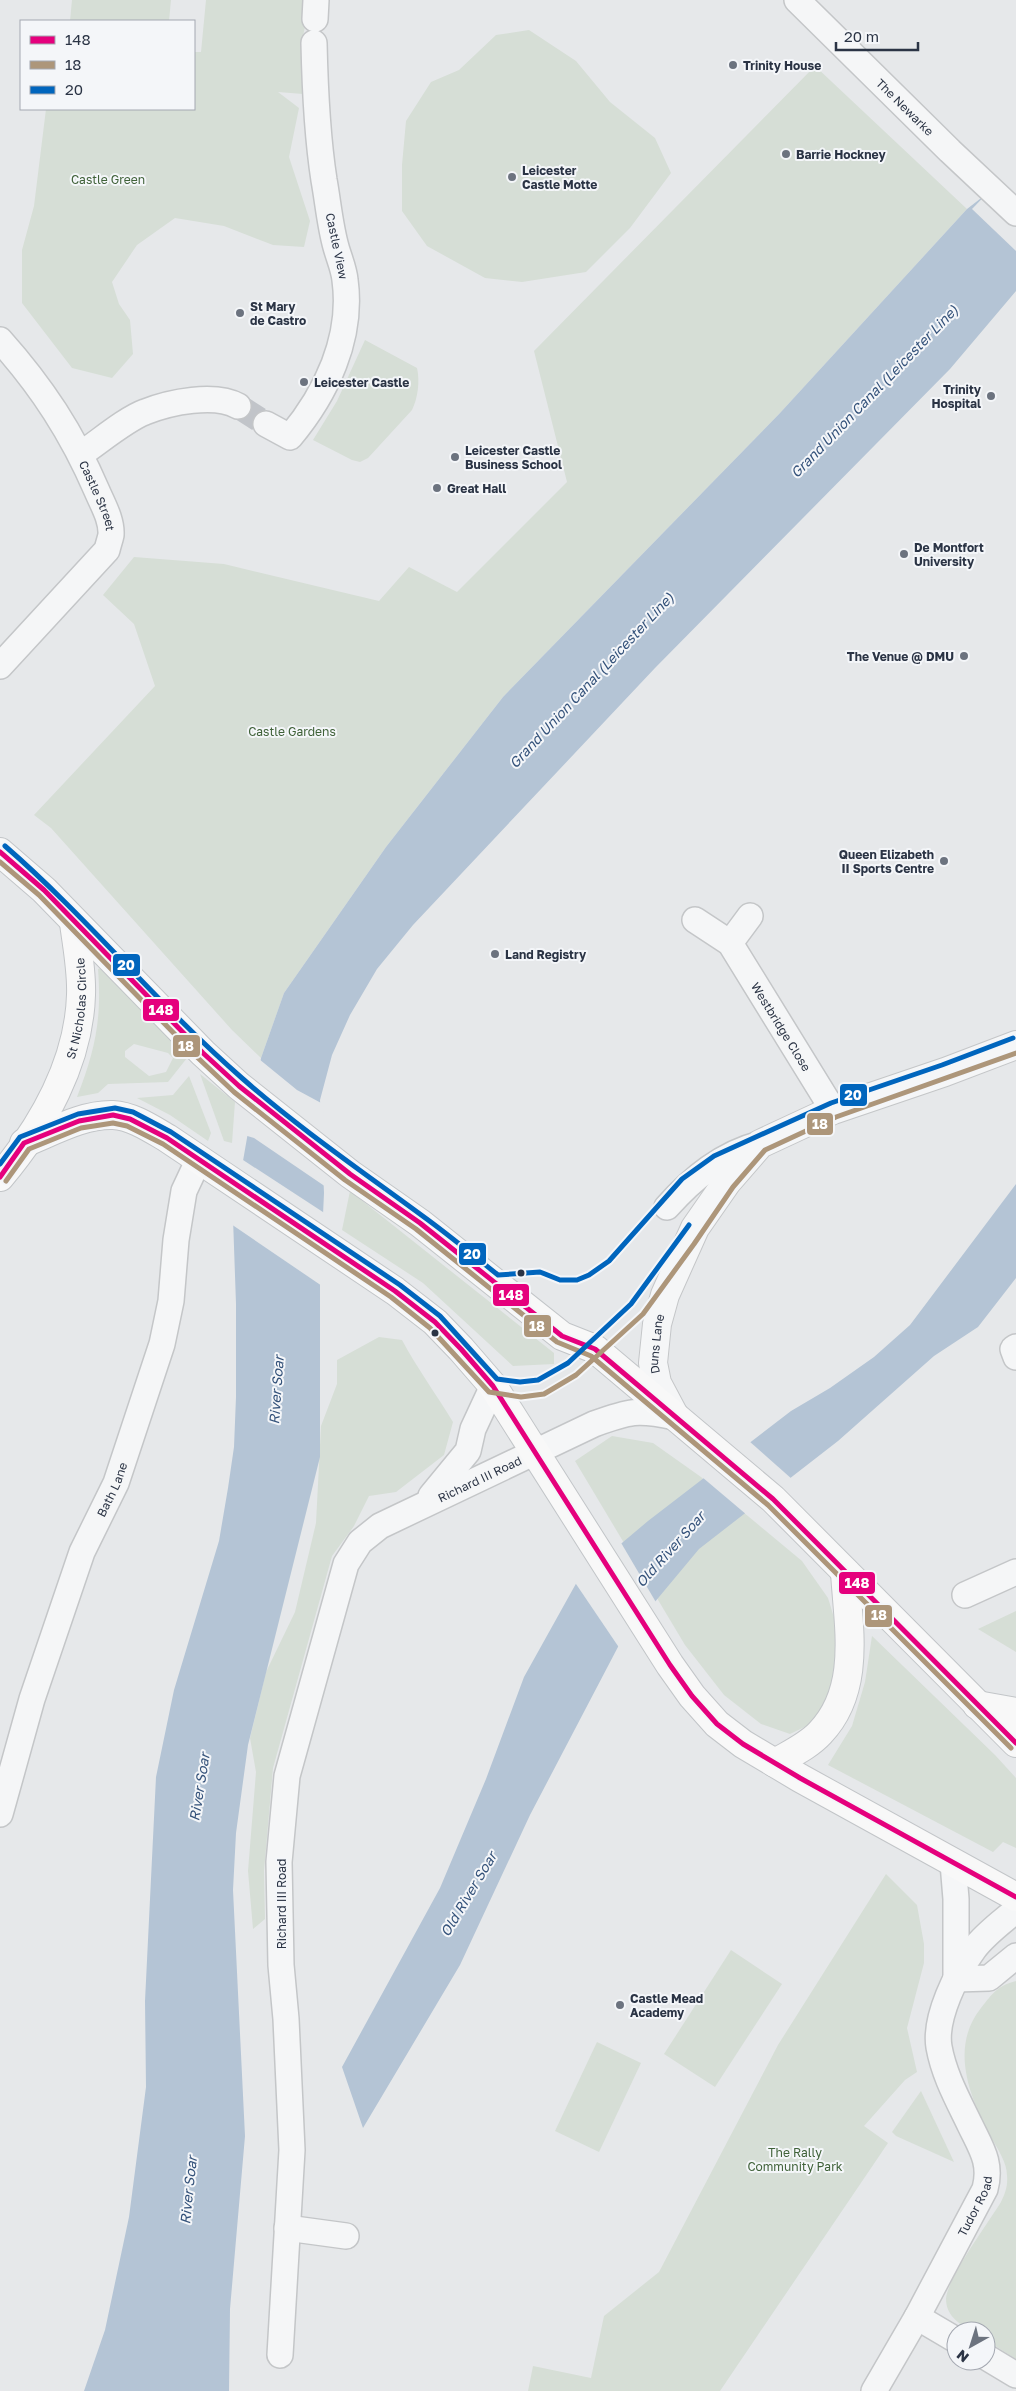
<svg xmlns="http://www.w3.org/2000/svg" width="1016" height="2391" viewBox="0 0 1016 2391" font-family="'Golos Text',sans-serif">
	<rect width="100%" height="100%" fill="#e6e8ea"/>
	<g fill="#d6ded6" fill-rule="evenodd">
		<polygon points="72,0 171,0 169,21 70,21"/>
		<polygon points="206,0 307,0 307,17 302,41 303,94 278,92 299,108 289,157 310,221 304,247 273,245 224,226 175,218 137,245 112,282 119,304 130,320 133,354 112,378 72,368 22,303 22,250 34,206 46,109 194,109 194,52 201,52"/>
		<polygon points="529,30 576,61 610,102 655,138 671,173 630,228 586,272 522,282 485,278 427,246 402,211 402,165 406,121 431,82 459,70 496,35"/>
		<polygon points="815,66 967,209 780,413 503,697 386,847 284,993 261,1058 232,1030 51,828 34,815 155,686 134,624 103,595 134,557 224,564 379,601 409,567 457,592 567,482 534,351"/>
		<path d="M 365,340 L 417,368 C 420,381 418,398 412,410 L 368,458 L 360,462 L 352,460 L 313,440 L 337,401 Z"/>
		<path d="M 104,967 L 187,1058 L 168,1082 L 108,1084 L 98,1093 L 77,1097 C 95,1051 102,1019 98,969 ZM 134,1044 L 168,1053 L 173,1058 L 166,1072 L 149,1076 L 125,1057 L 125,1051 Z"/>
		<polygon points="200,1074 235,1102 232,1143 224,1141"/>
		<polygon points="189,1076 211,1133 208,1141 170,1115 137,1098 173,1095"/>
		<polygon points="350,1191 554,1353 554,1364 513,1366 423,1283 342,1230"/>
		<path d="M 379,1337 L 402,1340 C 417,1368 436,1394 453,1422 L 444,1455 L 396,1492 L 369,1496 L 354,1526 L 332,1556 L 273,1768 L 264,1871 L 265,1919 L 253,1929 L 248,1871 L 256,1772 L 250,1738 L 266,1672 L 295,1612 L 316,1523 L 321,1426 L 337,1384 L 337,1360 Z"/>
		<polygon points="612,1436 653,1443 701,1477 802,1561 828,1598 841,1640 838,1675 819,1720 790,1734 761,1724 724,1695 685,1645 575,1461"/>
		<polygon points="1016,1611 1016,1652 978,1629"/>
		<polygon points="872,1636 995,1755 1016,1778 1016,1848 1003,1842 993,1852 828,1765 852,1726 865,1682"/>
		<polygon points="886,1874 917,1905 924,1944 924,1963 907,2028 917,2072 905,2080 864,2126 888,2143 720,2391 528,2391 533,2366 591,2378 604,2316 659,2272 778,2045"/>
		<polygon points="731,1950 782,1984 715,2087 664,2054"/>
		<path d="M 1016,1981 L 1016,2359 L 986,2340 L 986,2331 C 968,2331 946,2320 946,2299 C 947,2278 989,2222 1001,2202 C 1005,2194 1008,2186 1007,2176 C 1007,2162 998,2150 991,2137 C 970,2098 949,2048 981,2008 C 993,1993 997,1986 1016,1981 Z"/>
		<polygon points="597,2042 641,2063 599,2152 555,2131"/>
		<polygon points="921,2091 954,2162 896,2136 892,2132"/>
	</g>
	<g fill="#b4c4d5">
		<polygon points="1016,171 1016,291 950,369 655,668 413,925 377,969 350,1015 332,1055 320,1100 324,1193 320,1280 320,1457 248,1745 236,1833 233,1890 245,2136 230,2309 229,2391 84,2391 105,2330 129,2217 146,2087 145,2001 156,1777 174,1690 219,1541 228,1488 234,1447 236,1397 236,1304 233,1218 261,1058 284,993 386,847 503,697 780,413 967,209"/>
		<polygon points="1016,1184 1016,1278 978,1327 934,1356 838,1441 699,1549 619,1645 530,1815 460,1965 363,2128 342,2067 440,1888 486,1779 524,1677 578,1580 648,1521 791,1411 830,1388 874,1357 910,1325"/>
	</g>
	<g fill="#e6e8ea">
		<polygon points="1016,169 1016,251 972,209 998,182"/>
		<polygon points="259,1059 297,1090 323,1104 326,1187 254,1138 244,1135"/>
		<polygon points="240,1158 326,1214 322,1286 231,1224"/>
		<polygon points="749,1441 793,1480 747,1515 702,1477"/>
		<polygon points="620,1541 657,1604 620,1649 574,1581"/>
	</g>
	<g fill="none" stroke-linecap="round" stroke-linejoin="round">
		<polyline stroke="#c1c4c9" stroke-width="25" stroke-dasharray="25 12" stroke-linecap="butt" points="238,406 266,424"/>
		<g stroke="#c4c6c8" stroke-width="28">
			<g id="minor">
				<path id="s1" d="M 797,0 L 950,151 L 1016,213"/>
				<polyline points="315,19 316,0"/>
				<path id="s2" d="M 0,340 C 42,387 72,433 97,491 C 103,505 112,520 111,535 C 110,540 108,545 107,550 L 0,666"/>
				<path d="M 266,424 L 290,437 C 326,394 353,338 345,280 C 344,269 339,258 336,247 C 330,226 328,202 324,180 C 317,135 315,89 314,43"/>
				<path d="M 81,454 C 99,442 126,419 145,412 C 170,402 215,393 238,406"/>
				<path id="s3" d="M 695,920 L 730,943 L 833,1110"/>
				<polyline points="730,943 750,916"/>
				<path d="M 667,1207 C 693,1178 722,1154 760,1144"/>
				<polyline points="1016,1347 1013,1349 1016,1357"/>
				<polyline points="431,1496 468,1451 473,1429 493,1386"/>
				<polyline points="965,1595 1016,1572"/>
				<path id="s4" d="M 0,1814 L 32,1699 L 82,1552 L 116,1483 L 162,1344 L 171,1301 L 176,1240 L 184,1191 L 199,1159"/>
				<polyline points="953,1863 956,1899 956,1979"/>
				<polyline points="956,1979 989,1978 1016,1956"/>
				<polyline points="287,2228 346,2236"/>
				<polyline points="917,2317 956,2340"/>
				<path id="s5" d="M 280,2355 L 292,2150 L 286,2019 L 281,1965 L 279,1862 L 287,1776 L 346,1564 L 360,1542 L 380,1526 L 594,1424 C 630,1411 637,1409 675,1417"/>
				<polyline points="986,2357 1016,2375"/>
				<path id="s6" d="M 874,2391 L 917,2317 L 985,2189 C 992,2163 981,2148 970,2125 C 958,2100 944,2075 939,2047 C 934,2018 957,1972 974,1949 C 985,1934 1002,1922 1016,1910"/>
			</g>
		</g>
		<g stroke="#c4c6c8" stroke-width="30">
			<g id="tertiary">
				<path id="s7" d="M 674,1415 L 657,1383 L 653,1363 L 657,1324 L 665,1295 L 695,1228 L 727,1182 L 760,1144 L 833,1110 L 945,1072 L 1016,1045"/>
			</g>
		</g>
		<g stroke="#c2c5c8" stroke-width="30">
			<g id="primary">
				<polyline points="0,852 44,890 203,1053 239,1086 350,1174 420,1223 562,1336 595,1349 773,1499 1016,1743"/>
				<path d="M 24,1143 C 52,1132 83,1114 113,1115 C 132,1116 150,1128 167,1138 L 395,1291 L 435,1322 L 461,1349 L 493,1386 L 670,1665 L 692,1696 L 717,1724 L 743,1744 L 800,1778 L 1016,1897"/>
				<path id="s8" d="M 0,1177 C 43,1126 79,1062 81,995 C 82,971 77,946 74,923"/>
				<polyline points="977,1705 1016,1712"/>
				<path d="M 775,1763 C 790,1754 808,1746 820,1733 C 862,1689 848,1626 845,1572"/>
			</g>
		</g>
		<use href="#minor" stroke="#f5f6f7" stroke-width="25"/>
		<use href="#tertiary" stroke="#f5f6f7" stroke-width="28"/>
		<use href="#primary" stroke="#f8f8f8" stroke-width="28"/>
		<g stroke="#f4f6f9" stroke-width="9">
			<g id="bus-1">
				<polyline points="0,852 44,890 203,1053 239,1086 350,1174 420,1223 562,1336 595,1349 773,1499 1016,1743"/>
				<polyline points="0,1177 24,1143 79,1121 113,1115 130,1119 167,1138 395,1291 435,1322 461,1349 493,1386 670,1665 692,1696 717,1724 743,1744 800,1778 1016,1897"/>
			</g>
		</g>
		<g stroke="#f4f6f9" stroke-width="9">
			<g id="bus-2">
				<polyline points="0,862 39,895 198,1058 234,1092 345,1180 416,1229 557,1342 591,1356 768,1505 1011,1748"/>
				<polyline points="6,1181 29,1149 81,1128 113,1123 127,1126 163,1144 391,1297 430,1328 489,1392 521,1397 544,1394 576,1375 643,1314 694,1244 733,1187 765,1150 836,1117 1016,1053"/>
			</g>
		</g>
		<g stroke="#f4f6f9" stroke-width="9">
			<g id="bus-3">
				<path d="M 5,846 C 89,919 159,1006 243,1079 C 300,1129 363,1172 424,1217 C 449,1235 474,1256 498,1275 L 540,1272 L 560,1280 L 577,1280 L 589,1275 L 609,1261 L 682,1179 L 714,1156 L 831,1103 L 942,1065 L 1013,1038"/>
				<polyline points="0,1164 20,1137 78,1114 115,1108 133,1112 171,1132 400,1285 440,1316 497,1379 520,1382 538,1380 568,1363 631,1304 689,1225"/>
			</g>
		</g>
		<use href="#bus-1" stroke="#e5007d" stroke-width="5"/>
		<use href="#bus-2" stroke="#ad967a" stroke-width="5"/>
		<use href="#bus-3" stroke="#0065bd" stroke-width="5"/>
	</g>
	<g fill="#6c737f" stroke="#f4f6f9" stroke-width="2">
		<circle cx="733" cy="65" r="5"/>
		<circle cx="786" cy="154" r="5"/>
		<circle cx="512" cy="177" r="5"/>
		<circle cx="240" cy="313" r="5"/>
		<circle cx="304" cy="382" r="5"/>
		<circle cx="991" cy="396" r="5"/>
		<circle cx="455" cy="457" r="5"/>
		<circle cx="437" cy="488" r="5"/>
		<circle cx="904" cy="554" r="5"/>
		<circle cx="964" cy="656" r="5"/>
		<circle cx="944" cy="861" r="5"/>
		<circle cx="495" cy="954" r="5"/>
		<circle cx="620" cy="2005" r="5"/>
	</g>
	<g fill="#2b3445" stroke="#f4f6f9" stroke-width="2">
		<circle cx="521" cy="1273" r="4.5"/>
		<circle cx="435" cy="1333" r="4.5"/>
	</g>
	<g text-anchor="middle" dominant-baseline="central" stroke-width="4" stroke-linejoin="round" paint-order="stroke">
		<g font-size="12" font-weight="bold" fill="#2b3445" stroke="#f4f6f9" text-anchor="start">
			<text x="743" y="65">Trinity House</text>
			<text x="796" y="154">Barrie Hockney</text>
			<text x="522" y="170">Leicester<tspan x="522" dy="14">Castle Motte</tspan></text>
			<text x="250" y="306">St Mary<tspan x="250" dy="14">de Castro</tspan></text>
			<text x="314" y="382">Leicester Castle</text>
			<text x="981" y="389" text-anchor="end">Trinity<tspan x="981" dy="14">Hospital</tspan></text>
			<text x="465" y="450">Leicester Castle<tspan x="465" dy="14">Business School</tspan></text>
			<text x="447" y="488">Great Hall</text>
			<text x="914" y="547">De Montfort<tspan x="914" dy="14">University</tspan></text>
			<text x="954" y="656" text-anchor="end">The Venue @ DMU</text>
			<text x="934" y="854" text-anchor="end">Queen Elizabeth<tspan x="934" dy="14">II Sports Centre</tspan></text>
			<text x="505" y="954">Land Registry</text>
			<text x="630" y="1998">Castle Mead<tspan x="630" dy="14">Academy</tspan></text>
		</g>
		<g font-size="12" fill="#2b3445" stroke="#f4f6f9">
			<text stroke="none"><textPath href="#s1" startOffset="152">The Newarke</textPath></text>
			<text transform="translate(337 246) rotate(78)">Castle View</text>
			<text stroke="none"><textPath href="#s2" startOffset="185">Castle Street</textPath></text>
			<text stroke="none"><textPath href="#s8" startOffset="189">St Nicholas Circle</textPath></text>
			<text stroke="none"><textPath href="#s3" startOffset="140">Westbridge Close</textPath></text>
			<text stroke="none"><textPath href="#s7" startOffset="76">Duns Lane</textPath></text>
			<text stroke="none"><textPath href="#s5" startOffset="962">Richard III Road</textPath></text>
			<text stroke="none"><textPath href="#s4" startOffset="344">Bath Lane</textPath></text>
			<text transform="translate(281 1904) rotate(-90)">Richard III Road</text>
			<text stroke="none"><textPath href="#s6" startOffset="211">Tudor Road</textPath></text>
		</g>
		<g font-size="12" fill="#3f6138" stroke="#f4f6f9">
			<text x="108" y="179">Castle Green</text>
			<text x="292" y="731">Castle Gardens</text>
			<text x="795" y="2152">The Rally<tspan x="795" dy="14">Community Park</tspan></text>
		</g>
		<g font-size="14" font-style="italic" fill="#34527a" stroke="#f4f6f9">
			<text transform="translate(874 391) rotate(-46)">Grand Union Canal (Leicester Line)</text>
			<text transform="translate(591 680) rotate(-47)">Grand Union Canal (Leicester Line)</text>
			<text transform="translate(276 1390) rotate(-86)">River Soar</text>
			<text transform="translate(670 1549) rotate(-48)">Old River Soar</text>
			<text transform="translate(199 1787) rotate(-81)">River Soar</text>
			<text transform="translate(468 1894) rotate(-59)">Old River Soar</text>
			<text transform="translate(188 2190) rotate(-84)">River Soar</text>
		</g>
	</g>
	<g stroke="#f4f6f9" stroke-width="2">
		<rect x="112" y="953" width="29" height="24" rx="5" fill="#0065bd"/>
		<rect x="142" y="998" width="38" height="24" rx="5" fill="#e5007d"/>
		<rect x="172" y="1034" width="29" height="24" rx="5" fill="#ad967a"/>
		<rect x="839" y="1083" width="29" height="24" rx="5" fill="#0065bd"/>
		<rect x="806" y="1112" width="28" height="24" rx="5" fill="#ad967a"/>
		<rect x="458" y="1242" width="29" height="24" rx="5" fill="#0065bd"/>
		<rect x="492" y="1283" width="38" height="24" rx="5" fill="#e5007d"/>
		<rect x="523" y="1314" width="29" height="24" rx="5" fill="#ad967a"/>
		<rect x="838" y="1571" width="38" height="24" rx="5" fill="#e5007d"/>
		<rect x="864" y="1604" width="29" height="24" rx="5" fill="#ad967a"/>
	</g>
	<g font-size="14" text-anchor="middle" font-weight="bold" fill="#fff">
		<text x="126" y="970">20</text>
		<text x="161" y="1015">148</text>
		<text x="186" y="1051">18</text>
		<text x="853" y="1100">20</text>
		<text x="820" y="1129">18</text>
		<text x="472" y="1259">20</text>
		<text x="511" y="1300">148</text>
		<text x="537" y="1331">18</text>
		<text x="857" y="1588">148</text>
		<text x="879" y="1620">18</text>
	</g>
	<rect x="20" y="20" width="175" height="90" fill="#f4f6f9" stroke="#a4a8b1"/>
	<rect x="30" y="36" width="25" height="8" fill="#e5007d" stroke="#a4a8b1"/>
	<text x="65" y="45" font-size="15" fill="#2b3445">148</text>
	<rect x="30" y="61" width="25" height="8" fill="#ad967a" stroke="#a4a8b1"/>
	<text x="65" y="70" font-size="15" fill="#2b3445">18</text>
	<rect x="30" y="86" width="25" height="8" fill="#0065bd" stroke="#a4a8b1"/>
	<text x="65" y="95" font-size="15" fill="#2b3445">20</text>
	<g transform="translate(971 2346) rotate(219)"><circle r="24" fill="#f4f6f9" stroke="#a4a8b1"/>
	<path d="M0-4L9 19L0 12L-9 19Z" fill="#6c737f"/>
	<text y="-8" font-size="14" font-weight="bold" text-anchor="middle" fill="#2b3445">N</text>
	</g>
	<path d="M836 42v8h82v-8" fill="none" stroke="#2b3445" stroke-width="2.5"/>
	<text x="844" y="42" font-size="15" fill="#2b3445" stroke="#f4f6f9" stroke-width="4" paint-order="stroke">20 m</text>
</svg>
